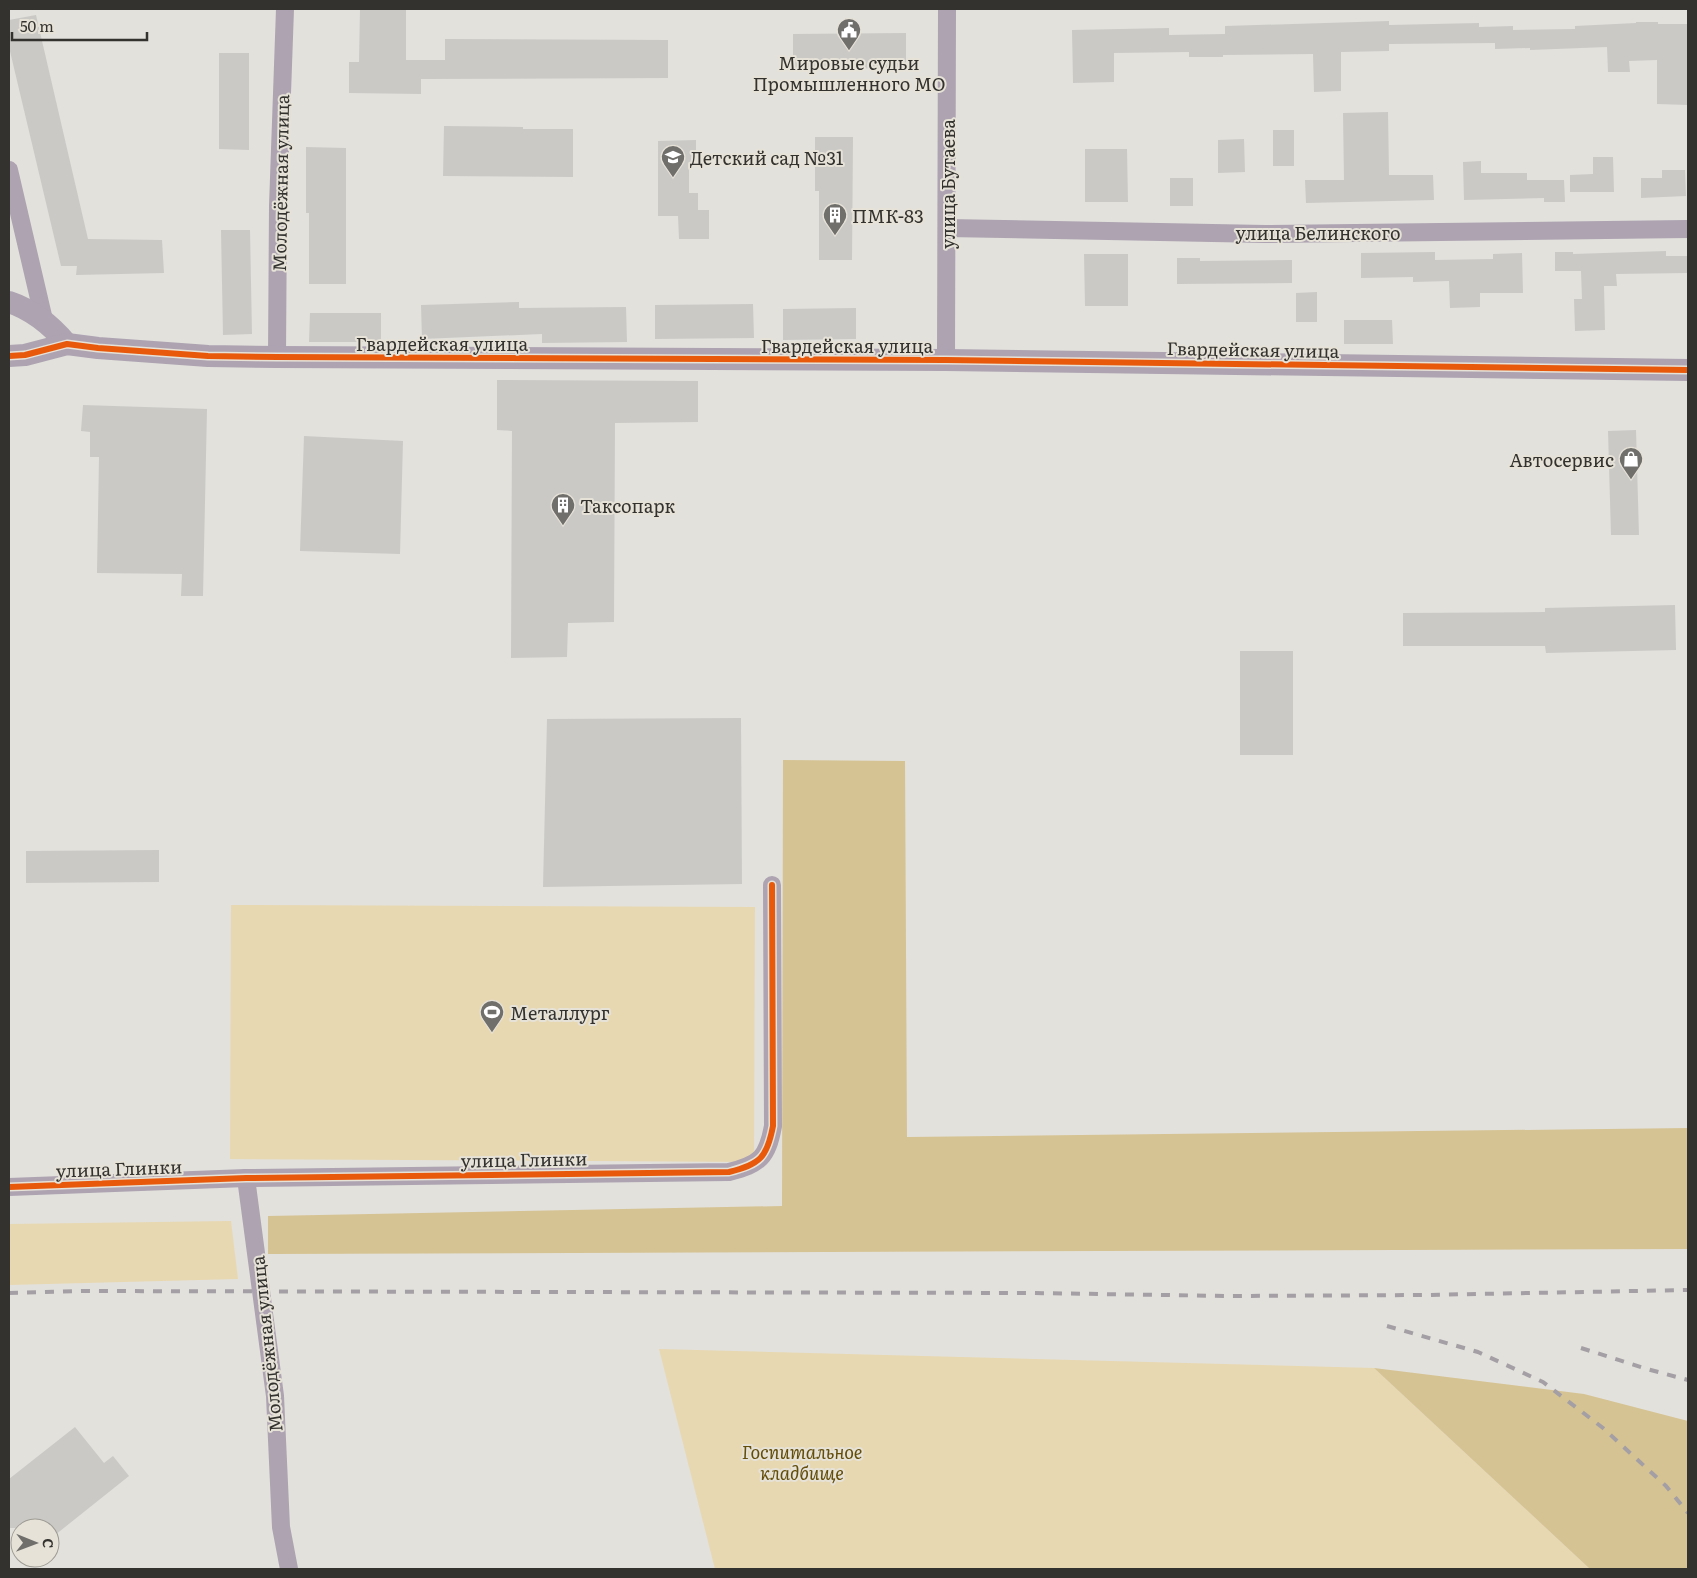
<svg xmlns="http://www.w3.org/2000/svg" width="1697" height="1578" viewBox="0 0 1697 1578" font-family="Literata,serif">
	<rect width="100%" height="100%" fill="#e2e1dc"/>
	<g fill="#e8d8b1">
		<polygon points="231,905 755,907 754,1162 230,1159"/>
		<polygon points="231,1221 238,1279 9,1285 9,1224"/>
		<polygon points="659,1349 1374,1368 1590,1569 715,1569"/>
	</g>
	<g fill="#d6c393">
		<polygon points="783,760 905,761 907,1137 1688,1128 1688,1249 268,1254 268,1216 782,1206"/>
		<polygon points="1374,1368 1584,1394 1688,1421 1688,1569 1590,1569"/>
	</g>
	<g fill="#cac9c6">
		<polygon points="360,9 406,9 406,60 445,60 445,39 668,40 668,78 421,79 421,94 349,93 349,62 359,62"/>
		<polygon points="36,15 88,239 162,240 164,273 76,275 77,266 61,266 9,47 9,20"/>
		<polygon points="1389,21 1389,25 1479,23 1479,27 1513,26 1513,30 1575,29 1575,26 1636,23 1636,22 1658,22 1658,24 1688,24 1688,105 1657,104 1657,60 1629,61 1630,72 1608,72 1607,47 1530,50 1530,48 1495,49 1495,43 1389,44 1389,51 1341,52 1341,91 1314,92 1313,54 1223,55 1223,57 1189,57 1189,52 1114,53 1114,82 1073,83 1072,30 1169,28 1169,35 1225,34 1225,26"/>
		<polygon points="906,33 906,68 793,69 793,34"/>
		<polygon points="219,53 249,53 249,150 219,149"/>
		<polygon points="1388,112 1389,175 1433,175 1434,200 1306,203 1305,180 1344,180 1343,113"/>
		<polygon points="444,126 523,127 523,129 573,129 573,177 443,176"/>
		<rect x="1273" y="130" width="21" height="36"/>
		<polygon points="815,137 853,137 852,260 819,260 819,191 815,191"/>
		<polygon points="1244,139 1245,172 1218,173 1218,140"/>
		<polygon points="696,140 696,163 689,163 689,193 698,193 698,210 709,210 709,239 679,239 678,216 658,216 658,141"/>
		<polygon points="306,147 346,148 346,284 309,284 309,213 306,213"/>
		<polygon points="1085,149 1127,149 1128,202 1085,202"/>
		<polygon points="1593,157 1613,157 1614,192 1570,192 1570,175 1593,174"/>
		<polygon points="1481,161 1481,173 1527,173 1527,180 1564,180 1565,202 1544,202 1544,198 1464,200 1463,162"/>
		<polygon points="1662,170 1685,170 1686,196 1641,198 1641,178 1662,178"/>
		<rect x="1170" y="178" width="23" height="28"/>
		<polygon points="221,230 250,230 252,334 223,335"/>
		<polygon points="1666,251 1666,256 1688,256 1688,273 1616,274 1617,286 1604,286 1605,330 1575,331 1574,299 1582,299 1581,271 1555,271 1555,252 1573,252 1573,254"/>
		<polygon points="1435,252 1435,260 1493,259 1493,254 1522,253 1523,293 1480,293 1480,307 1450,308 1449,281 1413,282 1413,277 1361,278 1361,253"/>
		<polygon points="1084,254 1128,254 1128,306 1085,306"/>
		<polygon points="1177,258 1200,258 1200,261 1292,260 1292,283 1177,284"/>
		<polygon points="1317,292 1317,322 1296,322 1296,293"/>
		<polygon points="519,302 519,308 626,307 627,342 542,343 542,334 422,339 421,305"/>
		<polygon points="753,304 754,338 655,339 655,305"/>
		<polygon points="856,308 856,339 783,340 783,309"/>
		<polygon points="310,313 381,313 381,342 309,342"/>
		<polygon points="1344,320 1392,320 1393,344 1344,344"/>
		<polygon points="497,380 698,381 698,422 615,423 614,622 568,623 567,657 511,658 512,431 497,430"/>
		<polygon points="83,405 207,409 203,596 181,596 182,574 97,573 99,457 90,457 90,432 81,431"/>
		<polygon points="1636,430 1639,535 1611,535 1608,431"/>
		<polygon points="304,436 403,441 400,554 300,551"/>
		<polygon points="1675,605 1676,650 1546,653 1545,646 1403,646 1403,613 1545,612 1545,608"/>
		<rect x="1240" y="651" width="53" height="104"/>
		<polygon points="741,718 742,884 543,887 547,719"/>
		<polygon points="159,850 159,882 26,883 26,851"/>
		<polygon points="75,1427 104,1463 113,1456 129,1476 50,1539 50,1528 9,1528 9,1479"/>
	</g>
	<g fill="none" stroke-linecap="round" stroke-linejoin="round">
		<g stroke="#ada3b1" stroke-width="18">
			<polyline points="9,170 44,320"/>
			<polyline points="947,228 1265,234 1688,229"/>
			<polyline points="277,357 278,206 285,9"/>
			<polyline points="946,360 947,9"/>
			<polyline points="246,1178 275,1396 281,1527 289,1569"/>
			<path d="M 9,1187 L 246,1178 L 729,1172 C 760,1164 767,1158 773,1126 L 772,885"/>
		</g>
		<g stroke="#ada3b1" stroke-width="22">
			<path d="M 9,302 C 33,310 51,325 67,344"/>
			<polyline points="9,356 25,355 67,344 98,348 208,356 277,357 946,360 1688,370"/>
		</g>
		<g stroke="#a49fa4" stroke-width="4" stroke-dasharray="9 9" stroke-linecap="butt">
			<polyline points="9,1293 81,1291 1032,1293 1229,1296 1425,1295 1688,1290"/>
			<polyline points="1387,1326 1478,1352 1543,1382 1603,1428 1666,1486 1688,1513"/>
			<polyline points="1581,1348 1647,1369 1688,1380"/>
		</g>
		<g stroke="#e6e2d8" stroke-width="9">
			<g id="cycleway">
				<polyline points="9,356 25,355 67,344 98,348 208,356 277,357 946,360 1688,370"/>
				<path d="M 9,1187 L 246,1178 L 729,1172 C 760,1164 767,1158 773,1126 L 772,885"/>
			</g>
		</g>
		<use href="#cycleway" stroke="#e8590c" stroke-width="6"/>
	</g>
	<defs>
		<g id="civic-pin" transform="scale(1.25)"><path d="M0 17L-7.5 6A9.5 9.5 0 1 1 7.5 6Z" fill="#706f6b" stroke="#e6e2d8"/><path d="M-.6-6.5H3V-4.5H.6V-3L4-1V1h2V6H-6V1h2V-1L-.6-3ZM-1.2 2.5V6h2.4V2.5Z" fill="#fff"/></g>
		<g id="school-pin" transform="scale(1.25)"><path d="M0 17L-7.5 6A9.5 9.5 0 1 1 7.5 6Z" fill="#706f6b" stroke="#e6e2d8"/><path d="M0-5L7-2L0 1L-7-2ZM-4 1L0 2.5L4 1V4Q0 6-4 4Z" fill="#fff"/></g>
		<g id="building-pin" transform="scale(1.25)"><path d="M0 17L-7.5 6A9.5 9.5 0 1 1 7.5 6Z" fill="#706f6b" stroke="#e6e2d8"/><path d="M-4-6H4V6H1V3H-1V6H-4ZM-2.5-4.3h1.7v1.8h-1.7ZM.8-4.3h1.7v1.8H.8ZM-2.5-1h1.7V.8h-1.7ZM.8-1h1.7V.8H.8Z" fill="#fff"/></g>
		<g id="shop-pin" transform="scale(1.25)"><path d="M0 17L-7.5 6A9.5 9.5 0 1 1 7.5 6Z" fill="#706f6b" stroke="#e6e2d8"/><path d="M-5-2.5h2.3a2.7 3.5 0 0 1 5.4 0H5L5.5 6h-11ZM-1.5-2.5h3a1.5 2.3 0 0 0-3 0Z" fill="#fff"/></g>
		<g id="stadium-pin" transform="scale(1.25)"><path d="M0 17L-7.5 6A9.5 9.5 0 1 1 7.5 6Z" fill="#706f6b" stroke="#e6e2d8"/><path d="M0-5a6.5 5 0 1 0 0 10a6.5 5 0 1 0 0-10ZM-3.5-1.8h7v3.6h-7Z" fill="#fff"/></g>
	</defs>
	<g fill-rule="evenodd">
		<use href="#civic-pin" x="849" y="30"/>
		<use href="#school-pin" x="673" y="157"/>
		<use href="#building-pin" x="835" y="215"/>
		<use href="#shop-pin" x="1631" y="459"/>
		<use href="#building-pin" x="563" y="505"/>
		<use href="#stadium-pin" x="492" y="1012"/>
	</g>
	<g text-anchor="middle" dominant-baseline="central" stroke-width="4" stroke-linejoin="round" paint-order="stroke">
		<g font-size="18" fill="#33322e" stroke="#e6e2d8" text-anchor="start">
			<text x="849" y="62" text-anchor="middle">Мировые судьи<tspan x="849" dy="21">Промышленного МО</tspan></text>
			<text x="690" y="157">Детский сад №31</text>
			<text x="852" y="215">ПМК-83</text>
			<text x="1614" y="459" text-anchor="end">Автосервис</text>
			<text x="580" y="505">Таксопарк</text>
			<text x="510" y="1012">Металлург</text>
		</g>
		<g font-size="18" fill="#33322e" stroke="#e6e2d8">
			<text transform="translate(280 183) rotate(-89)">Молодёжная улица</text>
			<text transform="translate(947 184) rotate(-90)">улица Бутаева</text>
			<text x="1318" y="232">улица Белинского</text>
			<text x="442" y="343">Гвардейская улица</text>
			<text x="847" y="345">Гвардейская улица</text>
			<text transform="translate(1253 349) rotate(1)">Гвардейская улица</text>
			<text transform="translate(524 1159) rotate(-1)">улица Глинки</text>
			<text transform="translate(119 1168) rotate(-2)">улица Глинки</text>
			<text transform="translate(266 1344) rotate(-96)">Молодёжная улица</text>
		</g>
		<g font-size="18" font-style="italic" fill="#634d09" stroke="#e6e2d8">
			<text x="802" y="1451">Госпитальное<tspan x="802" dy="21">кладбище</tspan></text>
		</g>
	</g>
	<rect width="1697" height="1578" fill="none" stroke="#33322e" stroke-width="20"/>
	<g transform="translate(35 1543) rotate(91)"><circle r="24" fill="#e6e2d8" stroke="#9e9c94"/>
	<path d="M0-4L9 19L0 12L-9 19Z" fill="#706f6b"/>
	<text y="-8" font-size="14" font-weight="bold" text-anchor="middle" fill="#33322e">С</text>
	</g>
	<path d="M12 32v8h135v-8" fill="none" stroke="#33322e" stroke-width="2.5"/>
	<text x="20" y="32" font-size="15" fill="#33322e" stroke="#e6e2d8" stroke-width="4" paint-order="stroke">50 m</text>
</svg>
